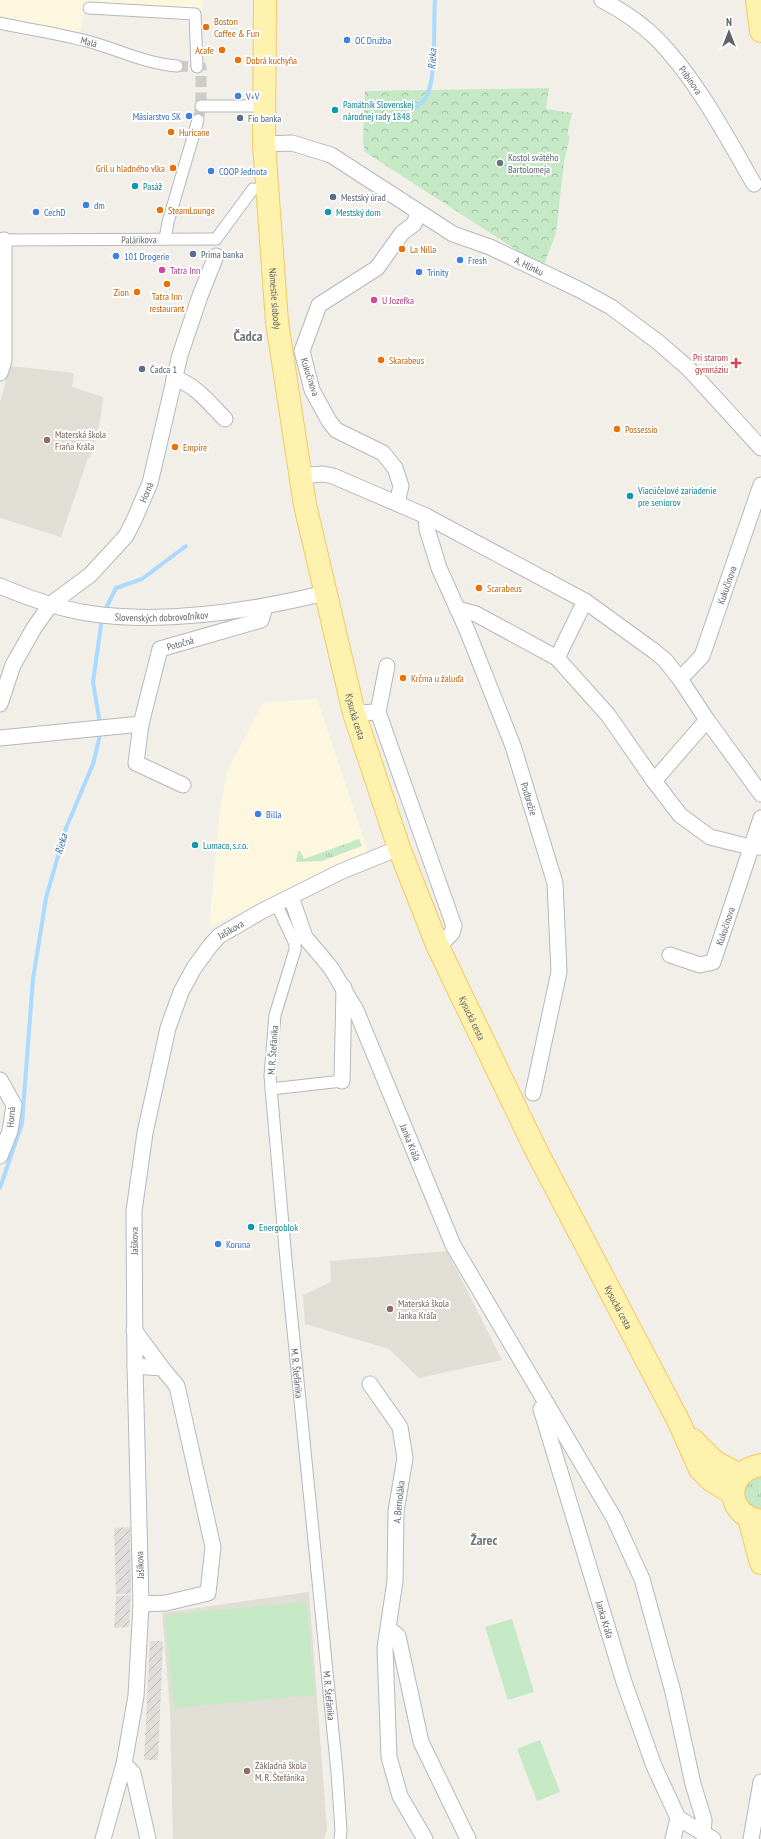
<svg xmlns="http://www.w3.org/2000/svg" width="761" height="1839" viewBox="0 0 761 1839" font-family="'PT Sans Narrow',sans-serif">
	<defs>
		<pattern id="industrial-furrows" width="10" height="10" patternUnits="userSpaceOnUse"><rect width="10" height="10" fill="#e0deda"/><path d="M-1 1l2-2M0 10L10 0M9 11l2-2" fill="none" stroke="#b9b8b5"/></pattern>
		<pattern id="grass-tufts" width="24" height="20" patternUnits="userSpaceOnUse"><rect width="24" height="20" fill="#c5e8c5"/><path d="M3 7l-1-3M5 7V3M7 7l1-3M15 17l-1-3M17 17v-4M19 17l1-3" fill="none" stroke="#a3c0a4"/></pattern>
		<pattern id="park-crowns" width="20" height="18" patternUnits="userSpaceOnUse"><rect width="20" height="18" fill="#c5e8c5"/><path d="M2 6a3 3 0 1 1 6 0M12 15a3 3 0 1 1 6 0" fill="none" stroke="#a3c0a4"/></pattern>
	</defs>
	<rect width="100%" height="100%" fill="#f1efe8"/>
	<g fill="#fef7e0">
		<polygon points="0,0 203,0 201,19 187,21 84,10 80,35 0,19"/>
		<polygon points="317,699 368,852 209,927 220,810 227,771 263,703"/>
	</g>
	<g fill="url(#industrial-furrows)">
		<polygon points="130,1527 131,1594 116,1594 114,1528"/>
		<polygon points="131,1595 129,1627 114,1628 116,1596"/>
		<polygon points="150,1641 163,1641 158,1760 144,1760"/>
	</g>
	<g fill="#e1ded6">
		<polygon points="10,366 74,373 72,387 103,397 100,422 90,458 88,458 61,537 0,518 0,402"/>
		<polygon points="447,1251 502,1360 419,1378 389,1349 305,1324 303,1295 331,1282 330,1261"/>
		<polygon points="309,1592 327,1830 324,1839 173,1839 170,1711 162,1613"/>
	</g>
	<g fill="url(#grass-tufts)">
		<polygon points="359,839 362,846 322,861 296,862 298,851 300,851 304,859"/>
		<path d="M 761,1476 L 761,1509 L 750,1505 C 739,1490 746,1481 761,1476 Z"/>
	</g>
	<polygon fill="url(#park-crowns)" points="549,88 546,109 572,113 567,135 570,136 564,162 556,233 543,267 365,152 363,142 365,91"/>
	<g fill="#c5e8c5">
		<polygon points="306,1602 315,1695 174,1708 165,1615"/>
		<polygon points="512,1619 534,1692 508,1700 485,1627"/>
		<polygon points="540,1740 560,1792 537,1801 517,1749"/>
	</g>
	<g fill="none" stroke-linecap="round" stroke-linejoin="round">
		<g stroke="#aadaff" stroke-width="4">
			<path d="M 412,110 C 418,106 424,102 427,95 C 437,74 433,25 435,0"/>
			<polyline points="104,612 116,588 142,579 186,546"/>
			<polyline points="100,724 93,682 102,618"/>
			<polyline points="0,1188 22,1123 33,979 46,898 66,828 93,764 101,731"/>
		</g>
		<polyline stroke="#ccccc8" stroke-width="11" stroke-dasharray="11 5.5" stroke-linecap="butt" points="177,66 201,67 201,106 198,120"/>
		<g stroke="#b5b8bc" stroke-width="13">
			<g id="pedestrian">
				<polyline points="89,8 195,14 197,67"/>
				<path id="s1" d="M 0,23 C 31,30 63,34 94,43 C 121,51 148,64 177,66"/>
				<polyline points="201,106 264,106"/>
				<polyline points="165,239 168,222 198,120"/>
				<polyline points="216,239 253,189"/>
				<path id="s2" d="M 0,240 L 216,239"/>
				<path id="s3" d="M 280,912 L 295,944 L 295,950 L 275,1015 L 270,1076 L 286,1260 L 337,1772 L 341,1831 L 340,1839"/>
				<polyline points="271,1089 342,1081"/>
			</g>
		</g>
		<g stroke="#b5b8bc" stroke-width="17">
			<g id="minor">
				<path id="s4" d="M 602,0 C 621,10 641,23 657,39 C 697,80 725,134 754,184"/>
				<path id="s5" d="M 264,144 L 292,143 L 331,155 L 453,234 L 490,247 L 580,290 L 611,307 L 658,342 L 688,368 L 761,448"/>
				<polyline points="0,373 4,361 4,240"/>
				<path d="M 174,378 C 196,385 209,403 225,419"/>
				<polyline points="300,476 323,474 333,476 426,516 585,601 654,651 665,660 680,679 707,720 761,794"/>
				<polyline points="397,503 401,486 395,468 383,453 336,430 329,421 312,390 302,351 319,305 377,268 402,233 414,224 416,219 417,212"/>
				<path id="s6" d="M 426,516 L 427,529 L 439,568 L 467,630 L 513,746 L 555,883 L 559,972 L 533,1093"/>
				<path id="s7" d="M 0,586 C 28,598 57,608 87,613 C 163,625 251,611 325,593"/>
				<polyline points="457,609 476,614 557,658 608,715 654,781 680,815 710,837 750,847 761,847"/>
				<polyline points="557,658 585,601"/>
				<path id="s8" d="M 680,679 L 702,656 L 761,485"/>
				<path id="s9" d="M 0,704 L 13,665 L 34,628 L 51,604 L 90,575 L 126,536 L 135,518 L 150,483 L 180,355 L 200,296 L 216,256"/>
				<polyline points="378,712 387,666"/>
				<polyline points="354,713 378,712 454,926 452,933 438,947"/>
				<polyline points="141,724 136,763 183,785"/>
				<path id="s10" d="M 0,738 L 141,724 L 160,649 L 261,620 L 265,607"/>
				<polyline points="654,781 707,720"/>
				<path id="s11" d="M 291,897 L 305,937 L 331,968 L 356,1010 L 453,1245 L 614,1518 L 642,1579 L 673,1692 L 693,1784 L 704,1820 L 703,1834"/>
				<path id="s12" d="M 670,955 L 700,965 L 713,962 L 761,818"/>
				<polyline points="0,1080 14,1105 10,1131 0,1156"/>
				<polyline points="342,1081 344,988"/>
				<polyline points="134,1330 162,1368"/>
				<polyline points="135,1366 162,1368 177,1386 213,1547 208,1593 166,1603 141,1604"/>
				<polyline points="370,1384 400,1427 405,1458 396,1511 395,1581 385,1648 389,1757 400,1796 425,1839"/>
				<path id="s13" d="M 541,1409 L 624,1682 L 654,1766 L 678,1818 L 713,1839"/>
				<polyline points="389,1629 398,1636 421,1742 468,1839"/>
				<polyline points="124,1764 133,1773 148,1839"/>
				<path id="s14" d="M 103,1839 L 124,1764 L 136,1696 L 141,1604 L 135,1366 L 134,1211 L 145,1133 L 168,1028 L 181,992 L 194,968 L 210,946 L 219,936 L 262,911 L 340,872 L 399,848"/>
				<polyline points="673,1839 678,1818"/>
				<polyline points="751,1839 761,1782"/>
			</g>
		</g>
		<g stroke="#f2c960" stroke-width="24">
			<g id="primary">
				<path id="s15" d="M 265,0 L 264,144 L 277,322 L 305,505 L 354,713 L 399,848 L 438,947 L 536,1150 L 678,1420 L 700,1469 L 711,1480 L 733,1494"/>
				<polyline points="757,0 761,31"/>
				<polyline points="693,1440 715,1462 740,1475"/>
				<path d="M 761,1465 C 724,1471 724,1515 761,1521"/>
				<polyline points="749,1518 761,1563"/>
			</g>
		</g>
		<use href="#pedestrian" stroke="#fff" stroke-width="11"/>
		<use href="#minor" stroke="#fff" stroke-width="15"/>
		<use href="#primary" stroke="#fff2af" stroke-width="22"/>
	</g>
	<g fill="#e8710a" stroke="#fff" stroke-width="1.5">
		<circle cx="206" cy="27" r="4"/>
		<circle cx="222" cy="50" r="4"/>
		<circle cx="238" cy="60" r="4"/>
		<circle cx="171" cy="132" r="4"/>
		<circle cx="173" cy="168" r="4"/>
		<circle cx="160" cy="210" r="4"/>
		<circle cx="402" cy="249" r="4"/>
		<circle cx="167" cy="284" r="4"/>
		<circle cx="137" cy="292" r="4"/>
		<circle cx="381" cy="360" r="4"/>
		<circle cx="617" cy="429" r="4"/>
		<circle cx="175" cy="447" r="4"/>
		<circle cx="479" cy="588" r="4"/>
		<circle cx="403" cy="678" r="4"/>
	</g>
	<g fill="#3f7fe0" stroke="#fff" stroke-width="1.5">
		<circle cx="347" cy="40" r="4"/>
		<circle cx="238" cy="96" r="4"/>
		<circle cx="189" cy="116" r="4"/>
		<circle cx="211" cy="171" r="4"/>
		<circle cx="86" cy="205" r="4"/>
		<circle cx="36" cy="212" r="4"/>
		<circle cx="116" cy="256" r="4"/>
		<circle cx="460" cy="260" r="4"/>
		<circle cx="419" cy="272" r="4"/>
		<circle cx="258" cy="814" r="4"/>
		<circle cx="218" cy="1244" r="4"/>
	</g>
	<g fill="#0f9aa8" stroke="#fff" stroke-width="1.5">
		<circle cx="335" cy="110" r="4"/>
		<circle cx="135" cy="186" r="4"/>
		<circle cx="328" cy="212" r="4"/>
		<circle cx="630" cy="496" r="4"/>
		<circle cx="195" cy="845" r="4"/>
		<circle cx="251" cy="1227" r="4"/>
	</g>
	<g fill="#5c6f8a" stroke="#fff" stroke-width="1.5">
		<circle cx="240" cy="118" r="4"/>
		<circle cx="333" cy="197" r="4"/>
		<circle cx="193" cy="254" r="4"/>
		<circle cx="142" cy="369" r="4"/>
	</g>
	<circle fill="#6b7280" stroke="#fff" stroke-width="1.5" cx="500" cy="163" r="4"/>
	<g fill="#d1479c" stroke="#fff" stroke-width="1.5">
		<circle cx="162" cy="270" r="4"/>
		<circle cx="374" cy="300" r="4"/>
	</g>
	<path fill="#e0444e" stroke="#fff" stroke-width="1.5" d="M734 357h4v4h4v4h-4v4h-4v-4h-4v-4h4z"/>
	<g fill="#8d6e63" stroke="#fff" stroke-width="1.5">
		<circle cx="47" cy="440" r="4"/>
		<circle cx="390" cy="1309" r="4"/>
		<circle cx="247" cy="1771" r="4"/>
	</g>
	<g text-anchor="middle" dominant-baseline="central" stroke-width="4" stroke-linejoin="round" paint-order="stroke">
		<g font-size="10" fill="#c56008" stroke="#fff" text-anchor="start">
			<text x="214" y="21">Boston<tspan x="214" dy="12">Coffee &amp; Fun</tspan></text>
			<text x="214" y="50" text-anchor="end">Acafe</text>
			<text x="246" y="60">Dobrá kuchyňa</text>
			<text x="179" y="132">Huricane</text>
			<text x="165" y="168" text-anchor="end">Gril u hladného vlka</text>
			<text x="168" y="210">SteamLounge</text>
			<text x="410" y="249">La Nilla</text>
			<text x="129" y="292" text-anchor="end">Zion</text>
			<text x="167" y="296" text-anchor="middle">Tatra Inn<tspan x="167" dy="12">restaurant</tspan></text>
			<text x="389" y="360">Skarabeus</text>
			<text x="625" y="429">Possessio</text>
			<text x="183" y="447">Empire</text>
			<text x="487" y="588">Scarabeus</text>
			<text x="411" y="678">Krčma u žaluďa</text>
		</g>
		<g font-size="10" fill="#366cbe" stroke="#fff" text-anchor="start">
			<text x="355" y="40">OC Družba</text>
			<text x="246" y="96">V+V</text>
			<text x="181" y="116" text-anchor="end">Mäsiarstvo SK</text>
			<text x="219" y="171">COOP Jednota</text>
			<text x="94" y="205">dm</text>
			<text x="44" y="212">CechD</text>
			<text x="124" y="256">101 Drogerie</text>
			<text x="468" y="260">Fresh</text>
			<text x="427" y="272">Trinity</text>
			<text x="266" y="814">Billa</text>
			<text x="226" y="1244">Koruna</text>
		</g>
		<g font-size="10" fill="#5f6368" stroke="#fff">
			<text stroke="none"><textPath href="#s1" startOffset="91">Malá</textPath></text>
			<text stroke="none"><textPath href="#s4" startOffset="121">Pribinova</textPath></text>
			<text stroke="none"><textPath href="#s2" startOffset="139">Palárikova</textPath></text>
			<text stroke="none"><textPath href="#s5" startOffset="297">A. Hlinku</textPath></text>
			<text stroke="none"><textPath href="#s15" startOffset="299">Námestie slobody</textPath></text>
			<text transform="translate(310 377) rotate(72)">Kukučínova</text>
			<text stroke="none"><textPath href="#s9" startOffset="263">Horná</textPath></text>
			<text stroke="none"><textPath href="#s8" startOffset="107">Kukučínova</textPath></text>
			<text stroke="none"><textPath href="#s7" startOffset="166">Slovenských dobrovoľníkov</textPath></text>
			<text stroke="none"><textPath href="#s10" startOffset="240">Potočná</textPath></text>
			<text stroke="none"><textPath href="#s15" startOffset="725">Kysucká cesta</textPath></text>
			<text stroke="none"><textPath href="#s6" startOffset="302">Podbrežie</textPath></text>
			<text stroke="none"><textPath href="#s12" startOffset="83">Kukučínova</textPath></text>
			<text stroke="none"><textPath href="#s14" startOffset="938">Jašíkova</textPath></text>
			<text stroke="none"><textPath href="#s15" startOffset="1049">Kysucká cesta</textPath></text>
			<text transform="translate(273 1050) rotate(-86)">M. R. Štefánika</text>
			<text transform="translate(11 1117) rotate(-85)">Horná</text>
			<text stroke="none"><textPath href="#s11" startOffset="275">Janka Kráľa</textPath></text>
			<text transform="translate(134 1241) rotate(-90)">Jašíkova</text>
			<text stroke="none"><textPath href="#s15" startOffset="1373">Kysucká cesta</textPath></text>
			<text stroke="none"><textPath href="#s3" startOffset="469">M. R. Štefánika</textPath></text>
			<text transform="translate(399 1502) rotate(-84)">A. Bernoláka</text>
			<text transform="translate(140 1565) rotate(-92)">Jašíkova</text>
			<text stroke="none"><textPath href="#s13" startOffset="220">Janka Kráľa</textPath></text>
			<text stroke="none"><textPath href="#s3" startOffset="793">M. R. Štefánika</textPath></text>
		</g>
		<g font-size="10" fill="#0d838f" stroke="#fff" text-anchor="start">
			<text x="343" y="104">Pamätník Slovenskej<tspan x="343" dy="12">národnej rady 1848</tspan></text>
			<text x="143" y="186">Pasáž</text>
			<text x="336" y="212">Mestský dom</text>
			<text x="638" y="490">Viacúčelové zariadenie<tspan x="638" dy="12">pre seniorov</tspan></text>
			<text x="203" y="845">Lumaco, s.r.o.</text>
			<text x="259" y="1227">Energoblok</text>
		</g>
		<g font-size="10" fill="#4e5e75" stroke="#fff" text-anchor="start">
			<text x="248" y="118">Fio banka</text>
			<text x="341" y="197">Mestský úrad</text>
			<text x="201" y="254">Prima banka</text>
			<text x="150" y="369">Čadca 1</text>
		</g>
		<g font-size="10" fill="#5b616d" stroke="#fff" text-anchor="start">
			<text x="508" y="157">Kostol svätého<tspan x="508" dy="12">Bartolomeja</tspan></text>
		</g>
		<g font-size="10" fill="#b23c85" stroke="#fff" text-anchor="start">
			<text x="170" y="270">Tatra Inn</text>
			<text x="382" y="300">U Jozefka</text>
		</g>
		<g font-size="10" fill="#be3a42" stroke="#fff" text-anchor="end">
			<text x="728" y="357">Pri starom<tspan x="728" dy="12">gymnáziu</tspan></text>
		</g>
		<g font-size="10" fill="#785e54" stroke="#fff" text-anchor="start">
			<text x="55" y="434">Materská škola<tspan x="55" dy="12">Fraňa Kráľa</tspan></text>
			<text x="398" y="1303">Materská škola<tspan x="398" dy="12">Janka Kráľa</tspan></text>
			<text x="255" y="1765">Základná škola<tspan x="255" dy="12">M. R. Štefánika</tspan></text>
		</g>
		<g font-size="11" font-style="italic" fill="#4174aa" stroke="#fff">
			<text transform="translate(432 59) rotate(-87)">Rieka</text>
			<text transform="translate(61 844) rotate(-74)">Rieka</text>
		</g>
		<g font-size="14" font-weight="bold" fill="#70757a" stroke="#fff">
			<text x="248" y="336">Čadca</text>
			<text x="484" y="1540">Žarec</text>
		</g>
	</g>
	<g transform="translate(729 32)" stroke="#ffffff" stroke-width="3" paint-order="stroke">
	<path d="M0-3L7 15L0 10L-7 15Z" fill="#5f6368"/>
	<text y="-6" font-size="11" font-weight="bold" text-anchor="middle" fill="#5f6368">N</text>
	</g>
</svg>
